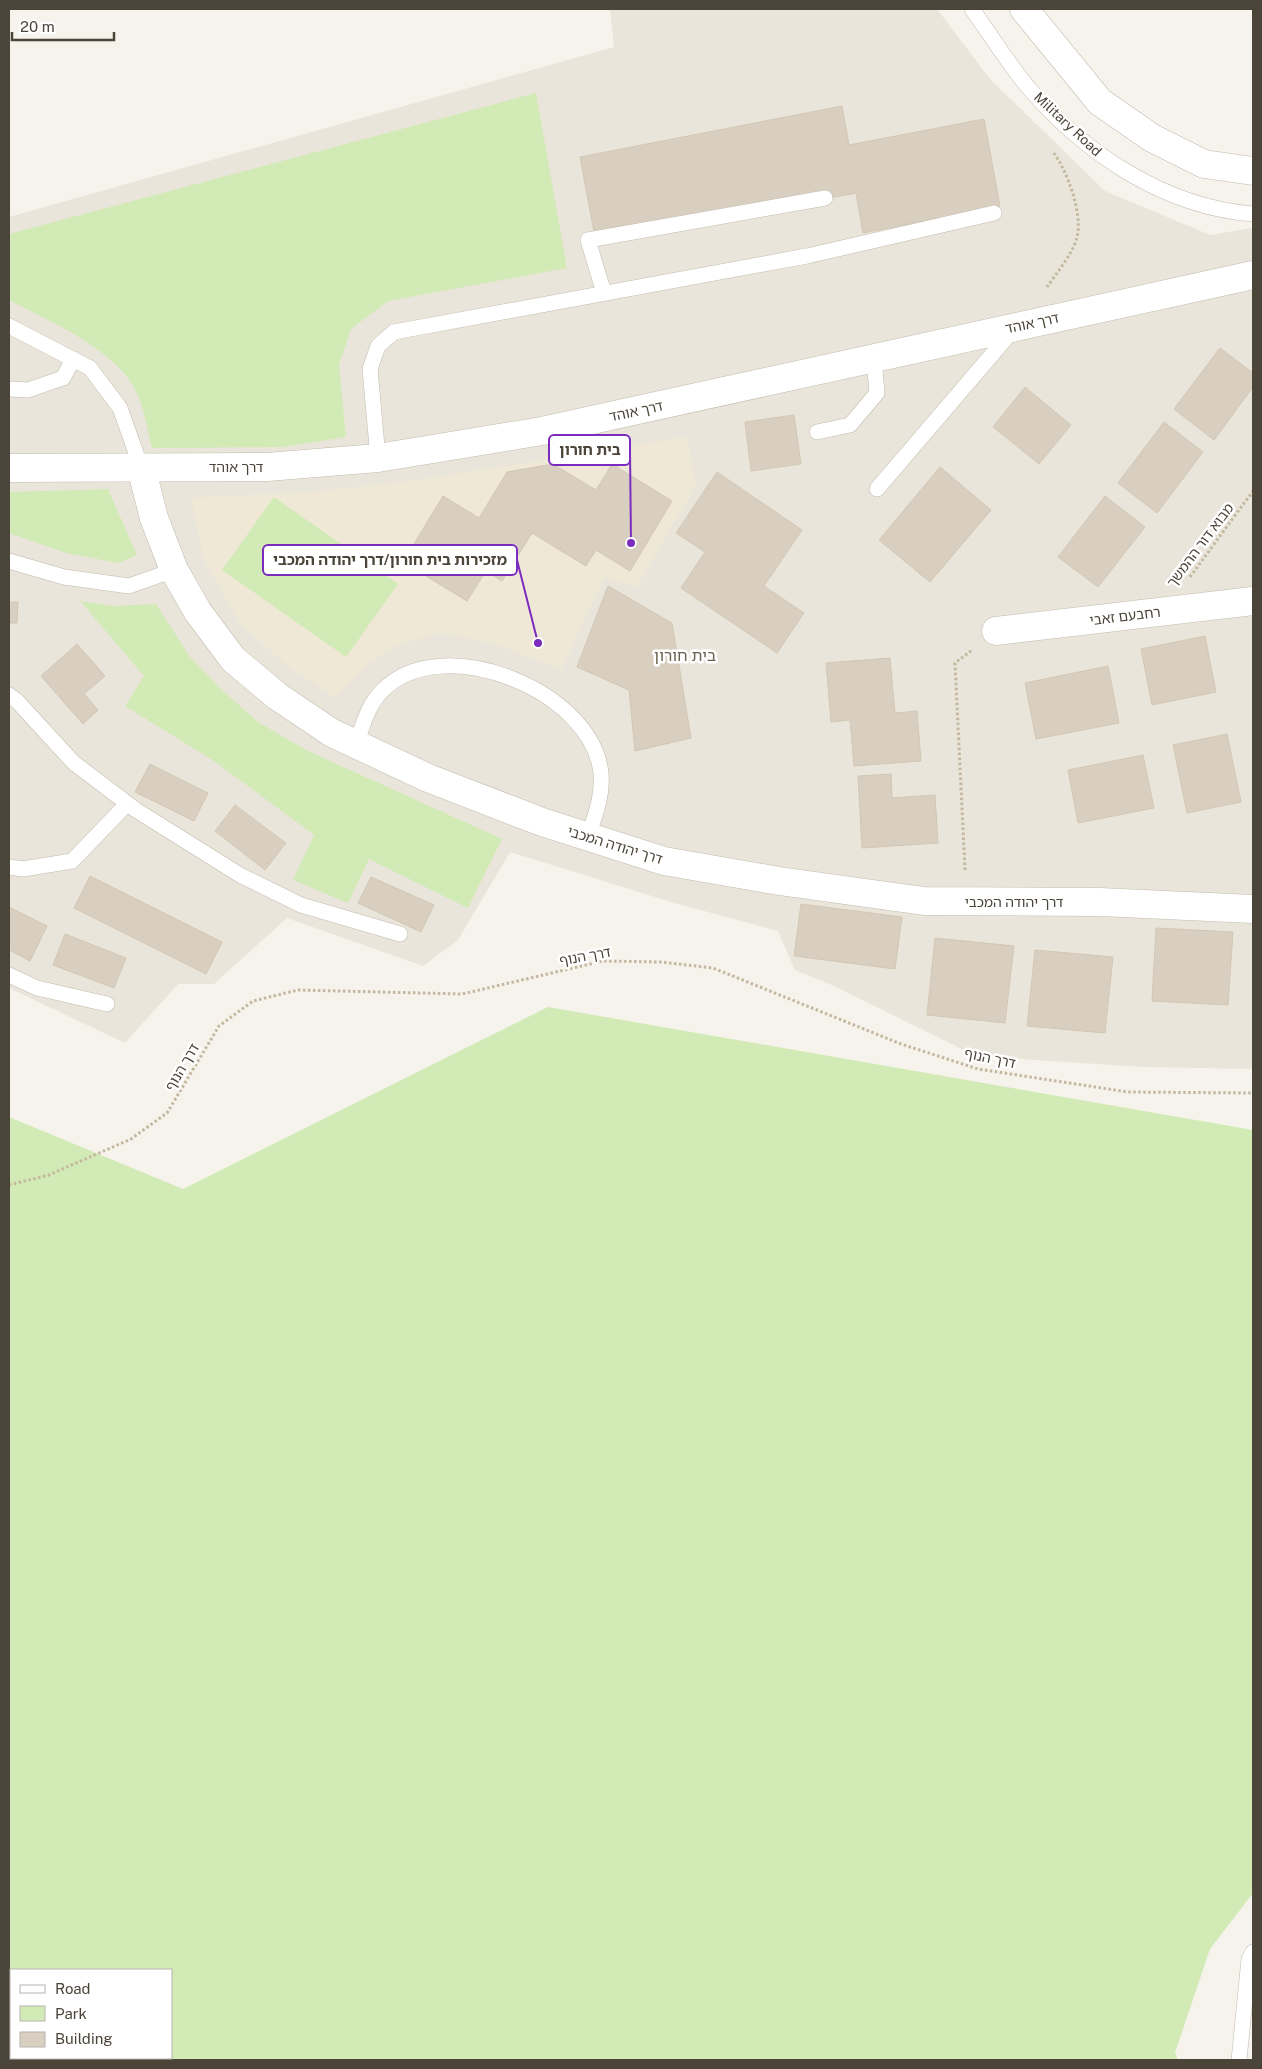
<svg xmlns="http://www.w3.org/2000/svg" width="1262" height="2069" viewBox="0 0 1262 2069" font-family="'Public Sans','Noto Sans Hebrew',sans-serif">
	<rect width="100%" height="100%" fill="#f6f3ec"/>
	<polygon fill="#eae5da" points="610,9 937,9 990,79 1105,191 1210,235 1253,228 1253,1069 1143,1067 976,1056 834,986 795,970 778,931 671,902 510,852 458,940 423,966 287,918 214,984 178,984 125,1043 9,988 9,217 614,47"/>
	<polygon fill="#efe8d6" points="687,437 696,485 637,587 604,578 561,670 493,643 441,633 398,645 368,664 335,697 290,668 241,624 204,561 191,498 312,492 425,479"/>
	<g fill="#d2eab5" fill-rule="evenodd">
		<path d="M 536,93 L 567,268 L 388,301 L 351,329 L 339,365 L 346,437 L 283,447 L 152,448 C 147,429 144,406 135,389 C 114,349 48,320 9,300 L 9,234 Z"/>
		<polygon points="108,489 137,555 118,563 66,553 9,533 9,492"/>
		<polygon points="274,497 398,584 346,657 222,570"/>
		<polygon points="80,601 113,606 156,604 190,657 222,690 258,722 306,750 502,839 468,908 369,859 348,903 293,880 314,835 214,761 125,706 144,676"/>
		<path d="M 548,1007 L 1253,1130 L 1253,1893 L 1210,1949 L 1175,2053 L 1178,2060 L 9,2060 L 9,1117 L 183,1189 ZM 171,1970 L 171,2058 L 11,2058 L 11,1970 Z"/>
	</g>
	<g fill="#d8cfc1" stroke="#d3c7b4">
		<polygon points="842,106 849,145 984,119 1000,206 863,233 856,193 596,243 580,157"/>
		<polygon points="1220,348 1253,373 1253,387 1214,440 1174,409"/>
		<polygon points="1025,387 1071,425 1039,464 993,427"/>
		<polygon points="794,415 801,464 751,471 745,422"/>
		<polygon points="1164,422 1203,452 1157,513 1118,483"/>
		<polygon points="553,464 596,490 612,464 672,501 630,571 596,550 586,566 532,533 502,581 486,571 467,601 403,562 443,496 479,518 507,472"/>
		<polygon points="940,467 991,510 930,582 879,540"/>
		<polygon points="717,472 802,530 764,586 804,613 777,653 681,588 705,552 676,533"/>
		<polygon points="1105,496 1145,527 1098,587 1058,557"/>
		<polygon points="608,586 672,623 691,738 635,751 629,690 577,667"/>
		<polygon points="9,602 18,602 17,623 9,623"/>
		<polygon points="1205,636 1216,692 1152,705 1141,649"/>
		<polygon points="77,644 105,676 84,694 98,710 83,724 41,676"/>
		<polygon points="890,658 895,713 917,711 921,761 854,766 850,720 831,722 826,663"/>
		<polygon points="1108,666 1119,723 1036,739 1025,683"/>
		<polygon points="1227,734 1241,802 1187,813 1173,745"/>
		<polygon points="1143,755 1154,808 1078,823 1068,770"/>
		<polygon points="150,764 208,793 194,821 135,792"/>
		<polygon points="891,774 892,798 935,795 938,843 862,848 858,776"/>
		<polygon points="235,805 286,843 265,870 215,831"/>
		<polygon points="90,876 222,942 206,974 74,908"/>
		<polygon points="371,877 434,905 421,932 358,903"/>
		<polygon points="801,904 902,917 895,969 794,956"/>
		<polygon points="9,907 47,926 30,961 9,950"/>
		<polygon points="1156,928 1233,932 1228,1005 1152,1001"/>
		<polygon points="65,934 126,958 114,988 53,965"/>
		<polygon points="935,938 1014,946 1005,1023 927,1015"/>
		<polygon points="1035,950 1113,957 1105,1033 1027,1026"/>
	</g>
	<g fill="none" stroke-linecap="round" stroke-linejoin="round">
		<g stroke="#c2bbae" stroke-width="16">
			<g id="service">
				<path d="M 972,9 C 990,34 1007,62 1027,86 C 1084,153 1164,207 1253,214"/>
				<polyline points="604,293 588,240 825,198"/>
				<polyline points="9,326 90,368 120,408 141,467"/>
				<polyline points="9,389 28,390 63,378 73,359"/>
				<polyline points="817,432 850,425 877,393 874,358"/>
				<polyline points="378,458 370,369 378,346 394,332 807,256 994,213"/>
				<polyline points="877,489 1013,330"/>
				<polyline points="9,561 64,577 129,586 174,570"/>
				<polyline points="9,695 17,701 74,763 136,810 240,875 301,905 400,934"/>
				<path d="M 356,744 C 363,725 368,704 383,690 C 442,630 594,691 601,774 C 603,796 595,816 588,836"/>
				<polyline points="9,867 23,869 72,861 127,804"/>
				<polyline points="9,975 37,988 107,1004"/>
				<polyline points="1239,2060 1249,1959 1253,1952"/>
			</g>
		</g>
		<g stroke="#c2bbae" stroke-width="29">
			<g id="minor">
				<polyline points="1024,9 1100,102 1152,138 1204,164 1253,171"/>
				<polyline points="141,467 154,518 174,570 198,612 233,659 277,696 332,733 428,778 542,822 664,861 779,881 924,901 1100,902 1253,909"/>
				<polyline points="996,631 1253,601"/>
			</g>
		</g>
		<g stroke="#c2bbae" stroke-width="29">
			<polyline id="tertiary" points="9,468 267,467 378,458 542,431 1253,275"/>
		</g>
		<g stroke="#c4b79f" stroke-width="3" stroke-dasharray="2.5 2.5" stroke-linecap="butt">
			<path d="M 1047,287 C 1056,274 1074,252 1077,237 C 1083,214 1067,170 1053,152"/>
			<polyline points="1190,577 1253,491"/>
			<polyline points="965,870 955,663 972,650"/>
			<polyline points="9,1185 49,1175 131,1139 167,1113 219,1026 253,1001 298,990 462,994 603,961 661,962 713,968 901,1044 978,1069 1128,1092 1253,1093"/>
		</g>
		<use href="#service" stroke="#fff" stroke-width="15"/>
		<use href="#minor" stroke="#fff" stroke-width="28"/>
		<use href="#tertiary" stroke="#fff" stroke-width="28"/>
	</g>
	<g text-anchor="middle" dominant-baseline="central" stroke-width="5" stroke-linejoin="round" paint-order="stroke">
		<g font-size="14" fill="#4b4439" stroke="#fff">
			<text transform="translate(1068 124) rotate(43)">Military Road</text>
			<text transform="translate(1032 323) rotate(-12)">דרך אוהד</text>
			<text transform="translate(636 411) rotate(-12)">דרך אוהד</text>
			<text x="236" y="467">דרך אוהד</text>
			<text transform="translate(1200 545) rotate(-53)">מבוא דור ההמשך</text>
			<text transform="translate(1125 616) rotate(-7)">רחבעם זאבי</text>
			<text transform="translate(615 845) rotate(17)">דרך יהודה המכבי</text>
			<text x="1014" y="902">דרך יהודה המכבי</text>
			<text transform="translate(585 956) rotate(-10)">דרך הנוף</text>
			<text transform="translate(990 1058) rotate(12)">דרך הנוף</text>
			<text transform="translate(182 1067) rotate(-59)">דרך הנוף</text>
		</g>
		<g font-size="16" fill="#6e6250" stroke="#fff">
			<text x="685" y="655">בית חורון</text>
		</g>
	</g>
	<path fill="none" stroke="#7b2cbf" stroke-width="2" d="M631 543L630 450M538 643L517 560"/>
	<g fill="#7b2cbf" stroke="#fff" stroke-width="2">
		<circle cx="631" cy="543" r="5"/>
		<circle cx="538" cy="643" r="5"/>
	</g>
	<g fill="#fff" stroke="#7b2cbf" stroke-width="2">
		<rect x="549" y="435" width="81" height="30" rx="5"/>
		<rect x="263" y="545" width="254" height="30" rx="5"/>
	</g>
	<g font-size="15" text-anchor="middle" font-weight="bold" fill="#4b4439">
		<text x="590" y="455">בית חורון</text>
		<text x="390" y="565">מזכירות בית חורון/דרך יהודה המכבי</text>
	</g>
	<rect width="1262" height="2069" fill="none" stroke="#4b4439" stroke-width="20"/>
	<rect x="10" y="1969" width="162" height="90" fill="#ffffff" stroke="#b7b4b0"/>
	<rect x="20" y="1985" width="25" height="8" fill="#ffffff" stroke="#b7b4b0"/>
	<text x="55" y="1994" font-size="15" fill="#4b4439">Road</text>
	<rect x="20" y="2006" width="25" height="15" fill="#d2eab5" stroke="#b7b4b0"/>
	<text x="55" y="2019" font-size="15" fill="#4b4439">Park</text>
	<rect x="20" y="2032" width="25" height="15" fill="#d8cfc1" stroke="#b7b4b0"/>
	<text x="55" y="2044" font-size="15" fill="#4b4439">Building</text>
	<path d="M12 32v8h102v-8" fill="none" stroke="#4b4439" stroke-width="2.5"/>
	<text x="20" y="32" font-size="15" fill="#4b4439" stroke="#ffffff" stroke-width="4" paint-order="stroke">20 m</text>
</svg>
